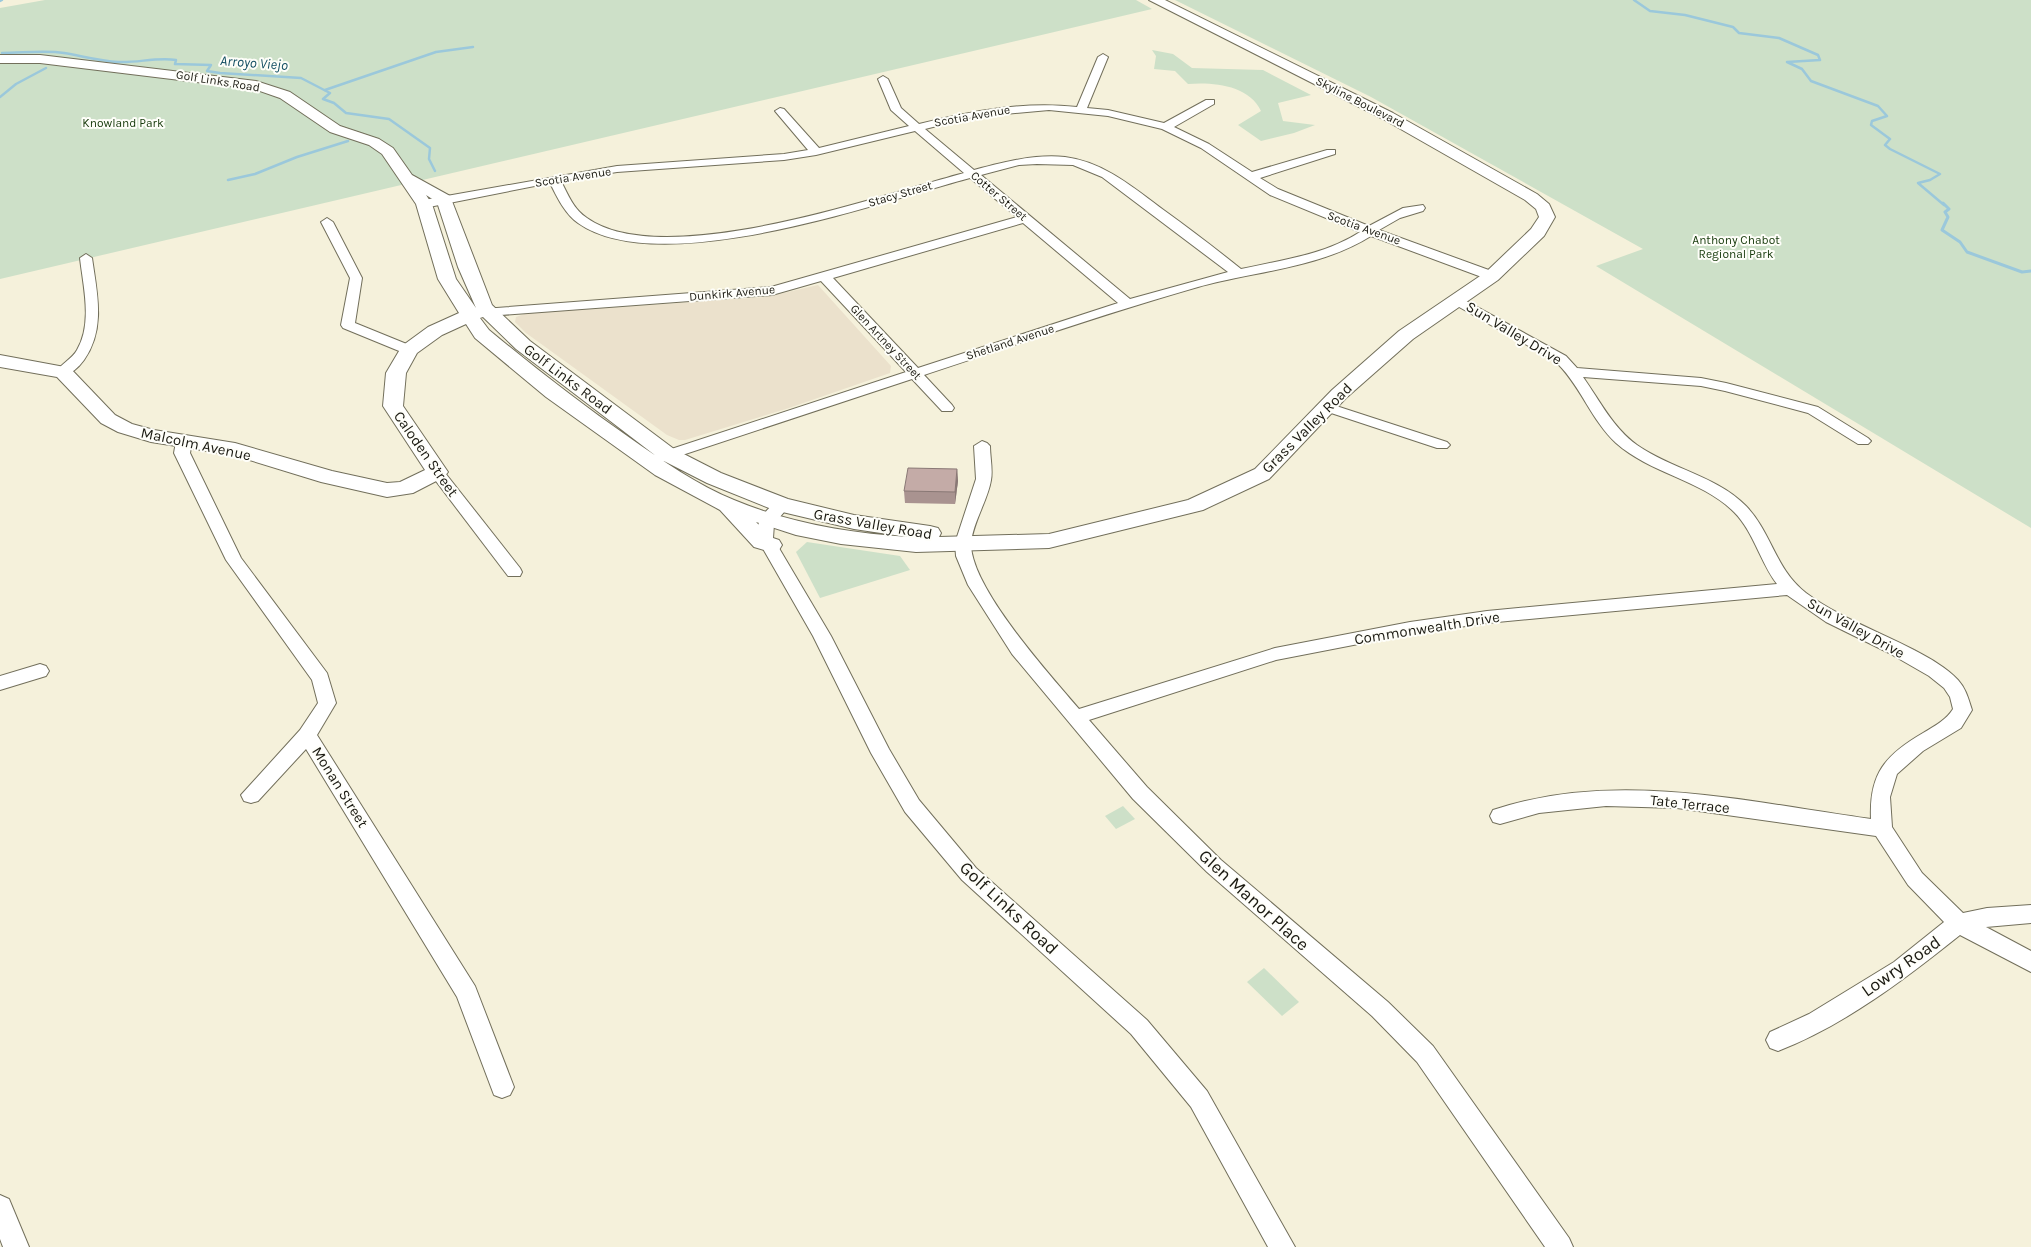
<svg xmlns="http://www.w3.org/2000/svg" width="2031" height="1247" viewBox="0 0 2031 1247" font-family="Karla,sans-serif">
	<rect width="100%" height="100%" fill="#f5f1db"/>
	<polygon fill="#ebe1cc" points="818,285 891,366 890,373 786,409 685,440 679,440 667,435 526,333 515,322 516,317 527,313 766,297"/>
	<g fill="#cde0c8">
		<polygon points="45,0 1136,0 1152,9 0,279 0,8"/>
		<polygon points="1175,0 2031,0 2031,528 1596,266 1643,249 1371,97"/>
		<path d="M 1152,50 L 1173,54 L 1192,68 L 1263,70 L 1311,95 L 1278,103 L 1283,121 L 1315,125 L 1294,133 L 1261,141 L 1238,125 L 1261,111 C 1249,85 1213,82 1188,84 L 1175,71 L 1154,69 L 1156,56 Z"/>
		<polygon points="807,542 900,556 910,570 820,598 796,552"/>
		<polygon points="1123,806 1135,819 1116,829 1105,816"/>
		<polygon points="1264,968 1299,1002 1282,1016 1247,982"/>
	</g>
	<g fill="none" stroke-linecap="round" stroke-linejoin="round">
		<g stroke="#9bc8db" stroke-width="2.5">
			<polyline points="1634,0 1650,11 1685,15 1733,27 1739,33 1779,38 1818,55 1820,60 1787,62 1802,69 1811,81 1878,106 1887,116 1872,121 1871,125 1890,139 1885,145 1890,149 1940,174 1930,180 1918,183 1944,205"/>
			<polyline points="0,1 2,0"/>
			<path d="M 2,53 C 22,53 45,50 64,53 C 82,56 100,61 118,62 C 138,63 156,57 176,60 L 175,64 L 211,65 L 207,71 L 220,73 L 301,78 L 330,93 L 323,99 L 334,103 L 346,113 L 389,119 L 430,148 L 429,159 L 435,171"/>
			<polyline points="325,90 436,52 473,47"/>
			<polyline points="0,97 16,84 46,68"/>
			<polyline points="228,180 255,174 297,157 348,141"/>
		</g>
		<polyline stroke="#9bc8db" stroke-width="3" points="1943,203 1949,209 1945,212 1948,217 1942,230 1960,242 1967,252 2022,272 2031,271"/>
		<g stroke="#726f5b" stroke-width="2">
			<g id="street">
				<path d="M 1103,54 L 1108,57 L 1087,108 L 1108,110 L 1164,123 L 1206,100 L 1214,100 L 1214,104 L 1174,127 L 1209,144 L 1252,172 L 1327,150 L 1335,150 L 1335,154 L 1260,178 L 1278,189 L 1369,226 L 1403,208 L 1423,205 L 1425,208 L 1423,211 L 1400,218 L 1379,230 L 1497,273 L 1498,276 L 1497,279 L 1487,279 L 1371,236 C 1320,268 1256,271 1198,287 C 1106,313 1015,345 924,375 L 952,405 L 954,408 L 952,411 L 942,411 L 912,379 L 655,464 L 650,462 L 647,459 L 650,456 L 906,372 L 821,281 L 772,295 L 488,316 L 481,312 L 483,309 L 771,287 L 1017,217 L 970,178 C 880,202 660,281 578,223 C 565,214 557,197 550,183 L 424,208 L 418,204 L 424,200 L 617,166 L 784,154 L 808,150 L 775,111 L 780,108 L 784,109 L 819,148 L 909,126 L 891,110 L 878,79 L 883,76 L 888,79 L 901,108 L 919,124 C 971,111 1023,101 1077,107 L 1098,57 ZM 1049,110 L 1108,116 L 1162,129 L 1201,148 L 1270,195 L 1360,232 C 1324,255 1282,260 1241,269 C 1216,249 1190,229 1165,211 C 1134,188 1104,162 1065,157 C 1034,154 1004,162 974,170 L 925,129 L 973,117 ZM 915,131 L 964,173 C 878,196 663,272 587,218 C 574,210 568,195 561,181 L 617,172 L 784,160 L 816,155 ZM 1037,164 L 1073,165 L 1102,177 L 1228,272 L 1130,299 L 981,175 L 1019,165 ZM 1023,223 L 1118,303 L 918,368 L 833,278 Z"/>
				<polygon points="327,218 333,222 362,278 355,323 414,347 416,350 414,353 404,353 343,328 341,325 350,278 321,222"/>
				<path d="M 86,254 L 92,258 C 97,293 106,329 84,360 C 79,367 71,374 63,376 L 56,372 C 62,363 72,359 77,350 C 93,323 83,286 80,258 Z"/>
				<path d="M 1457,296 L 1566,356 L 1577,368 L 1701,378 L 1726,383 L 1818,407 L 1868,438 L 1871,441 L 1868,444 L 1858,444 L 1808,413 L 1725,391 L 1701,386 L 1583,377 C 1600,401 1613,428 1637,445 C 1671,469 1717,476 1746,506 C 1772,533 1775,569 1806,593 C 1838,617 1878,631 1914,650 C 1929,658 1946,667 1958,680 C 1966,689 1968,698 1972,710 L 1961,728 L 1923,751 L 1897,774 L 1890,797 L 1892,827 L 1922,873 L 1963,913 L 1987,908 L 2031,905 L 2031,923 L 1986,927 L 2031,951 L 2031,972 L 1960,935 C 1905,979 1845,1025 1778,1051 L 1770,1048 L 1766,1040 L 1770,1032 L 1809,1014 L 1894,962 L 1944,922 L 1908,885 L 1876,836 L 1677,808 L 1606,806 L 1539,813 L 1500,824 L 1493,822 L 1490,816 L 1493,810 C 1615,769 1747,802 1871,819 C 1869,774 1885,755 1923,733 C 1935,726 1946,720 1953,709 L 1950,697 L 1944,688 L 1929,676 L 1889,653 L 1826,622 L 1787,595 L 1487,623 L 1410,634 L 1276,660 L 1089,720 L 1147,787 L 1221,860 L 1388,1002 L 1433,1046 L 1569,1238 L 1573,1247 L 1545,1247 L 1417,1062 L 1372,1016 L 1207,872 L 1133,799 L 1012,654 L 968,585 L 956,556 L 955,543 L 976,479 L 974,446 L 982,441 L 987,443 L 990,446 C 990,457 993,470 991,480 C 988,500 971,526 971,545 C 972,589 1050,675 1079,709 L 1275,648 L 1410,622 L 1487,611 L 1777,584 C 1760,562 1754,532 1734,512 C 1702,480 1651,474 1616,443 C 1592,421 1581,387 1558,364 C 1549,356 1535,350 1525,344 C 1501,331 1477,317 1452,303 L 1450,300 Z"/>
				<polygon points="1327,403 1447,442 1450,445 1447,448 1437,448 1322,410 1320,407"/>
				<polygon points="184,437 192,442 190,453 241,558 327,673 336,703 317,735 475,986 514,1087 510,1095 502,1098 494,1095 457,997 306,749 258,801 251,803 244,801 241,795 300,730 318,703 312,680 226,560 174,453 176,442"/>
				<polygon points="437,467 442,469 520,568 522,572 520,576 508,576 429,472"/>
				<path d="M 782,500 L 788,501 L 790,505 L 774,524 L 773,538 L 831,636 L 889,749 L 919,800 L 976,868 L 1147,1020 L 1207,1091 L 1295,1247 L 1268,1247 L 1191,1107 L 1131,1034 L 962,880 L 905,812 L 871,753 L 813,636 L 758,540 C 752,526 768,504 782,500 Z"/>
				<polygon points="40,664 46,666 49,671 46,676 0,690 0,676"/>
				<polygon points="0,1195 9,1199 29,1247 3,1247 0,1239"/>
			</g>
		</g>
		<g stroke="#726f5b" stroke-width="2">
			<path id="secondary" d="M 1149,0 L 1165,0 L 1393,113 L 1537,194 L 1549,204 L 1555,217 L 1544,236 L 1498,280 L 1413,339 L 1346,398 L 1269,479 L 1203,510 L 1049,548 L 916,552 L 841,544 L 796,535 L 756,522 L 770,537 L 779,540 L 782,545 L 779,550 L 771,552 L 754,547 L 720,510 L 655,475 L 546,397 L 475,338 L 466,324 L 442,335 L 417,353 L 406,373 L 403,406 L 448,472 L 444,477 L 413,493 L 387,497 L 321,482 L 233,455 L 151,442 L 118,432 L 101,423 L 57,377 L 0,367 L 0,355 L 70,368 L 115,415 L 132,424 L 154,430 L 235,443 L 332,471 L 387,483 L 400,482 L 425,470 L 383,406 L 386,373 L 402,346 L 428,327 L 459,313 L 438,279 L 416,204 L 382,154 L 369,145 L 330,132 L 280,98 L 254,89 L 40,63 L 0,63 L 0,55 L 40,55 L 256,81 L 290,92 L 340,126 L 379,139 L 393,148 L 412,175 L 450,196 L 492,305 L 530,341 L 674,449 L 721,473 L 788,499 L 854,515 L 930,526 L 938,528 L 941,533 L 939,537 L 1049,534 L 1188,500 L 1255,469 L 1332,390 L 1399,331 L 1486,272 L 1531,229 L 1539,217 L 1536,209 L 1525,200 L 1383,119 ZM 426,195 L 437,202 L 458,267 L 476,308 L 456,279 L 432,204 ZM 483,317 L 516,349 L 660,459 L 707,483 L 774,510 L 854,529 L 908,537 C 849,533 789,523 734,500 C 697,485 663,461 630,438 C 581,404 535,368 489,330 L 480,318 Z"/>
		</g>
		<use href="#street" fill="#fff" fill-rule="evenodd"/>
		<use href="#secondary" fill="#fff" fill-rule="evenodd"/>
	</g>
	<polygon fill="#a99390" points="957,469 958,481 955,504 905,503 904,491"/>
	<polygon fill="#897875" points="957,469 958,481 955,504 955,492"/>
	<polygon fill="#c4aba7" stroke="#897875" points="908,468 957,469 955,492 904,491"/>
	<g text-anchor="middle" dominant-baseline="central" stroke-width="4" stroke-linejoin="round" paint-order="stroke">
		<g font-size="12" fill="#1a1911" stroke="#fefef9">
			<text transform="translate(218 81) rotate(9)">Golf Links Road</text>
			<text transform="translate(1360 102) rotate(27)">Skyline Boulevard</text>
			<text transform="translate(972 116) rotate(-10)">Scotia Avenue</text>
			<text transform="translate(573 177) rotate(-9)">Scotia Avenue</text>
			<text transform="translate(900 194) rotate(-16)">Stacy Street</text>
			<text transform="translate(999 196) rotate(40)">Cotter Street</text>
			<text transform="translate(1364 228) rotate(20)">Scotia Avenue</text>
			<text transform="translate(732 293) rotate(-5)">Dunkirk Avenue</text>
			<text transform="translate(886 342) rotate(47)">Glen Artney Street</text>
			<text transform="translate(1010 342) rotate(-18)">Shetland Avenue</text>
		</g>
		<g font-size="12" fill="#143809" stroke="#fefef9">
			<text x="123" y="123">Knowland Park</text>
			<text x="1736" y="240">Anthony Chabot<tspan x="1736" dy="14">Regional Park</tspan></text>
		</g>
		<g font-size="14" font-style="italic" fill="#114d61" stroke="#fefef9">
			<text transform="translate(254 63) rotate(4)">Arroyo Viejo</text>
		</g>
		<g font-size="15" fill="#1a1911" stroke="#fefef9">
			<text transform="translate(1514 333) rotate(31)">Sun Valley Drive</text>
			<text transform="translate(568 379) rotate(37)">Golf Links Road</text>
			<text transform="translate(1307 428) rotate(-45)">Grass Valley Road</text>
			<text transform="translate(196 444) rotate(12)">Malcolm Avenue</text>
			<text transform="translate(426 454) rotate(55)">Caloden Street</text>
			<text transform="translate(873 524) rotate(10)">Grass Valley Road</text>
			<text transform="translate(1427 628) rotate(-9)">Commonwealth Drive</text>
			<text transform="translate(1856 628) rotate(29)">Sun Valley Drive</text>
			<text transform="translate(340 787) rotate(58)">Monan Street</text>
			<text transform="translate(1690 804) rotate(6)">Tate Terrace</text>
		</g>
		<g font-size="18" fill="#1a1911" stroke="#fefef9">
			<text transform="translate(1254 900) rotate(42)">Glen Manor Place</text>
			<text transform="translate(1009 908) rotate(43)">Golf Links Road</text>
			<text transform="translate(1901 966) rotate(-35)">Lowry Road</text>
		</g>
	</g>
</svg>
